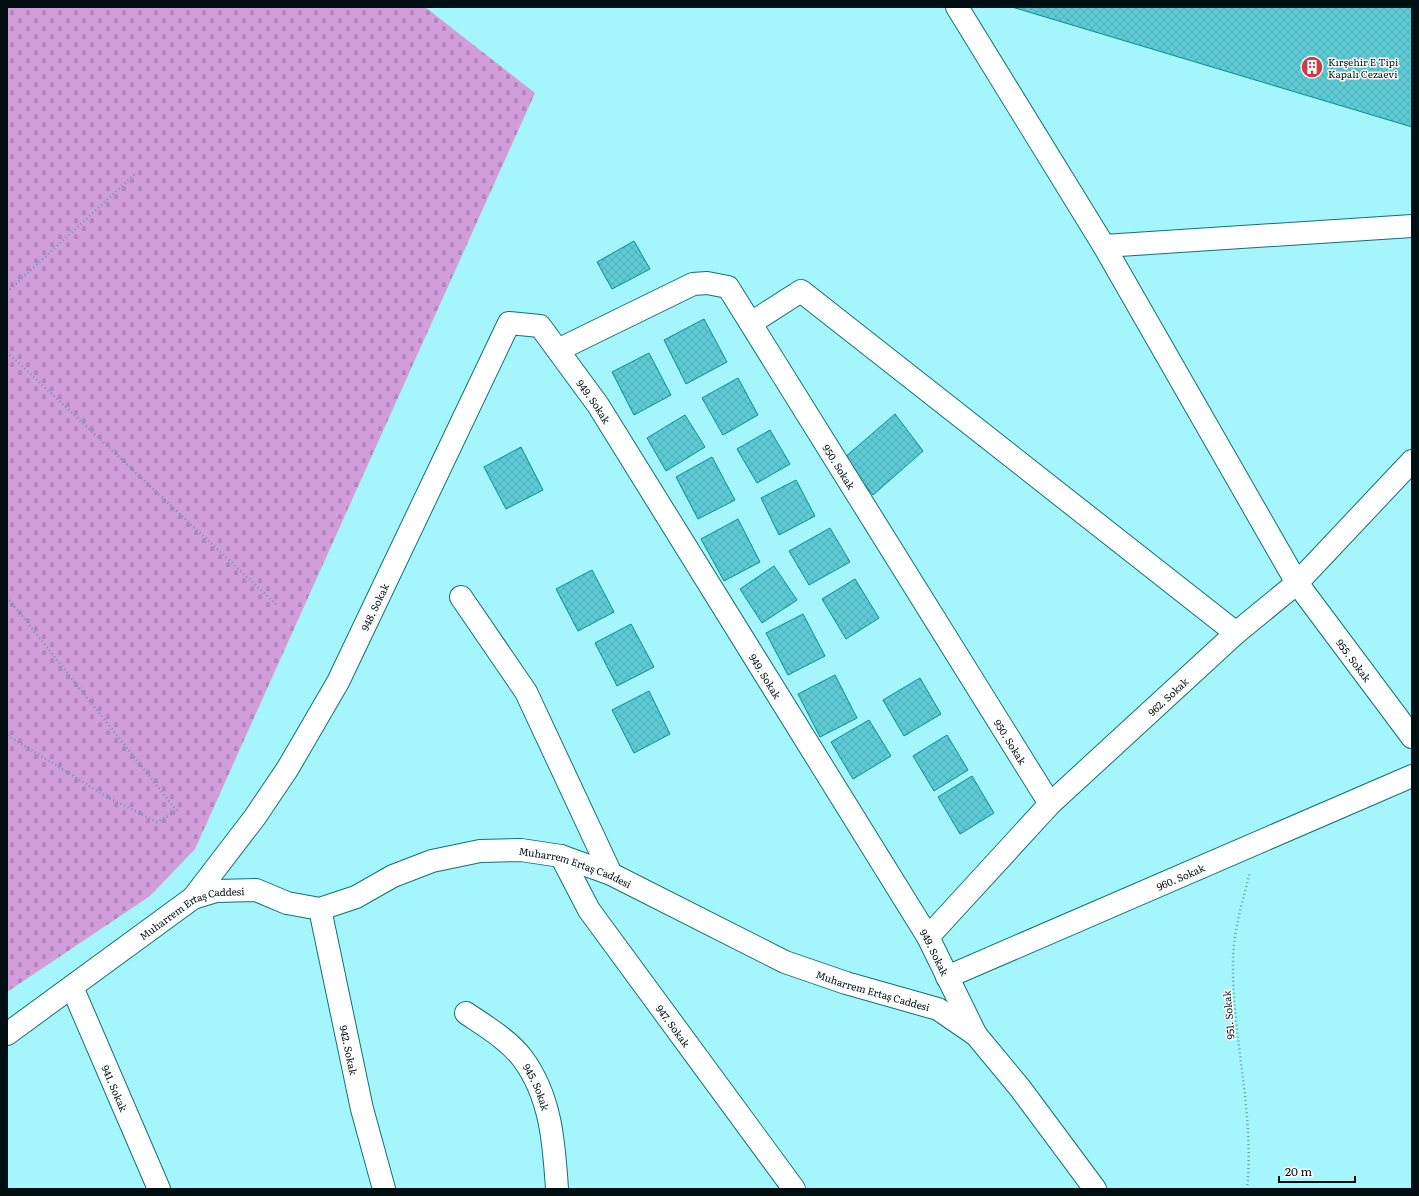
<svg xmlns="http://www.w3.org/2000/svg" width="1419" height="1196" viewBox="0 0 1419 1196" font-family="Literata,serif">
	<defs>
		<pattern id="cemetery-stones" width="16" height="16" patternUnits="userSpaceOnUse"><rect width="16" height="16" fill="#d29ddb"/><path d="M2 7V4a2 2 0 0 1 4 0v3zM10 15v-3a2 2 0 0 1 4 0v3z" fill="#b286bb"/></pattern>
		<pattern id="building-cross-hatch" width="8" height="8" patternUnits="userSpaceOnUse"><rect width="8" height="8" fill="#5ecbd4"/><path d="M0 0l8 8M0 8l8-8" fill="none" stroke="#50adb5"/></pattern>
	</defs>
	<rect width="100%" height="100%" fill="#a4f6fc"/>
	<polygon fill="url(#cemetery-stones)" points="7,7 425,7 535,93 195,849 150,896 7,992"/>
	<g fill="url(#building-cross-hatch)" stroke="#028f97">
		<polygon points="1012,7 1412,7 1412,127"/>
		<polygon points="634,241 650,269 612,289 597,262"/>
		<polygon points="704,319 727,362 686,384 664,340"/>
		<polygon points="649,353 671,395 634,415 612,372"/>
		<polygon points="738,378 758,415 723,435 702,398"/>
		<polygon points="895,414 923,451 873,495 844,458"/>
		<polygon points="685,415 705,447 666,471 647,438"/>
		<polygon points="770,430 790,464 757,483 737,449"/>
		<polygon points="521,447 543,490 506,509 484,467"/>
		<polygon points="712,457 735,500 698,519 676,477"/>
		<polygon points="796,480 815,516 779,535 761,498"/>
		<polygon points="738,519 760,562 724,581 701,539"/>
		<polygon points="830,528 850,562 809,585 789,551"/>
		<polygon points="774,566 797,600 762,623 740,589"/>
		<polygon points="592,570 614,612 578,631 556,589"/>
		<polygon points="855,579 879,618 846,639 822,599"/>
		<polygon points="803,614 825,656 788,675 766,633"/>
		<polygon points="631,624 654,667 617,686 595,643"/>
		<polygon points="835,675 857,718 820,737 798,694"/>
		<polygon points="920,678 941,714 904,736 883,700"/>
		<polygon points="649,691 670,734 634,753 612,710"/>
		<polygon points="869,720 891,756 853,779 831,742"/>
		<polygon points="947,735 968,770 934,791 913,756"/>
		<polygon points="972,776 994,813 960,834 938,797"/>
	</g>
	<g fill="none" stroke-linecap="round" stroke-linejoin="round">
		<g stroke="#137077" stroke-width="24">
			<g id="minor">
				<polyline points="957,7 1104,246"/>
				<path id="s1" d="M 1412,226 L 1104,246 L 1297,583 L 1412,737"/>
				<polyline points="751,323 801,291 1236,633"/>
				<path id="s2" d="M 558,350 L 693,284 L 707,283 L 728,287 L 1050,804"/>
				<polyline points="461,597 526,692 611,874"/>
				<path id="s3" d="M 561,856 L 589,910 L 794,1189"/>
				<path id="s4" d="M 193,898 L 255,817 L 288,768 L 338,682 L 509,323 L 540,326 L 598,405 L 928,937 L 976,1035"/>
				<path id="s5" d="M 320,909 L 362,1109 L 384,1189"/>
				<path id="s6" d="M 928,937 L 1050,804 L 1236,633 L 1297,583 L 1412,461"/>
				<path id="s7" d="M 947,977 L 1412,776"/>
				<path id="s8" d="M 72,987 L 159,1189"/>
				<path id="s9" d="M 466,1013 C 485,1026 509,1040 523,1059 C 551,1097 554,1143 557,1189"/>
				<path id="s10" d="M 7,1034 L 193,898 L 216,891 L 256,890 L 287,903 L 320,909 L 356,897 L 393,876 L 432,861 L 480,851 L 521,850 L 561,856 L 611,874 L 785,962 L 846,983 L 938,1009 L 976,1035 L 1020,1088 L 1095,1189"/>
			</g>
		</g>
		<g stroke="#669ea3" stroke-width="2.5" stroke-dasharray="1 3" stroke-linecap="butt">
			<polyline points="7,292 135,174"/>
			<polyline points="7,352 278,606"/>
			<polyline points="7,597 177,811 157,822 107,797 7,735"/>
			<path d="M 1247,1189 C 1255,1115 1232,1036 1233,962 C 1233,931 1243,901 1250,872"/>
		</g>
		<use href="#minor" stroke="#fff" stroke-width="22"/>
	</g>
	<defs>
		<g id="building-disc" transform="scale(1.15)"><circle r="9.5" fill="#cc3c45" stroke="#fff"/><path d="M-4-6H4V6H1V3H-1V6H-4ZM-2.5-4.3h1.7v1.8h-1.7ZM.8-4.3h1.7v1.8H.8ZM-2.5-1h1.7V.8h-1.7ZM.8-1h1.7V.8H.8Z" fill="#fff"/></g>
	</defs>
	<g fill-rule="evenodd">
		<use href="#building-disc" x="1312" y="67"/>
	</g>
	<g text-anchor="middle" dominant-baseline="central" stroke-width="3" stroke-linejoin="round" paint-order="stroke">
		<g font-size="10" fill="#000f11" stroke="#fff" text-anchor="start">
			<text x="1328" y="61">Kırşehir E Tipi<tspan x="1328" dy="12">Kapalı Cezaevi</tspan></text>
		</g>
		<g font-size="10" fill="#000f11" stroke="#fff">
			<text stroke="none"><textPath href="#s4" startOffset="782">949. Sokak</textPath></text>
			<text stroke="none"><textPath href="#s2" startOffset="397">950. Sokak</textPath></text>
			<text stroke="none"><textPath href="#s4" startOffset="344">948. Sokak</textPath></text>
			<text stroke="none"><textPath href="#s1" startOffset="793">955. Sokak</textPath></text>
			<text stroke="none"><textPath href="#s4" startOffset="1106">949. Sokak</textPath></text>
			<text stroke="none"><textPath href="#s6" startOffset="340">962. Sokak</textPath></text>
			<text stroke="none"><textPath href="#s2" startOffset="721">950. Sokak</textPath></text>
			<text stroke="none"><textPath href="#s10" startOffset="631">Muharrem Ertaş Caddesi</textPath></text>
			<text stroke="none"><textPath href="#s7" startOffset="254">960. Sokak</textPath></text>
			<text stroke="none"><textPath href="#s10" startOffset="224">Muharrem Ertaş Caddesi</textPath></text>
			<text stroke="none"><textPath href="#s4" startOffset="1430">949. Sokak</textPath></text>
			<text stroke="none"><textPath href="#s10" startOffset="955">Muharrem Ertaş Caddesi</textPath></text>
			<text transform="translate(1228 1015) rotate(-95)">951. Sokak</text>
			<text stroke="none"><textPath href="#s3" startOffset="204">947. Sokak</textPath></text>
			<text stroke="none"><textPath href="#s5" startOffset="144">942. Sokak</textPath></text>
			<text stroke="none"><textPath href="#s9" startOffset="105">945. Sokak</textPath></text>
			<text stroke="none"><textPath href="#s8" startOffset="110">941. Sokak</textPath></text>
		</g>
	</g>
	<rect width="1419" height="1196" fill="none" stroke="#000f11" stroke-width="16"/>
	<path d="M1279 1176v6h76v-6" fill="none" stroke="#000f11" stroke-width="2"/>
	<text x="1285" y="1176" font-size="12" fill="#000f11" stroke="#ffffff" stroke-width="3" paint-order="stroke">20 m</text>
</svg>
